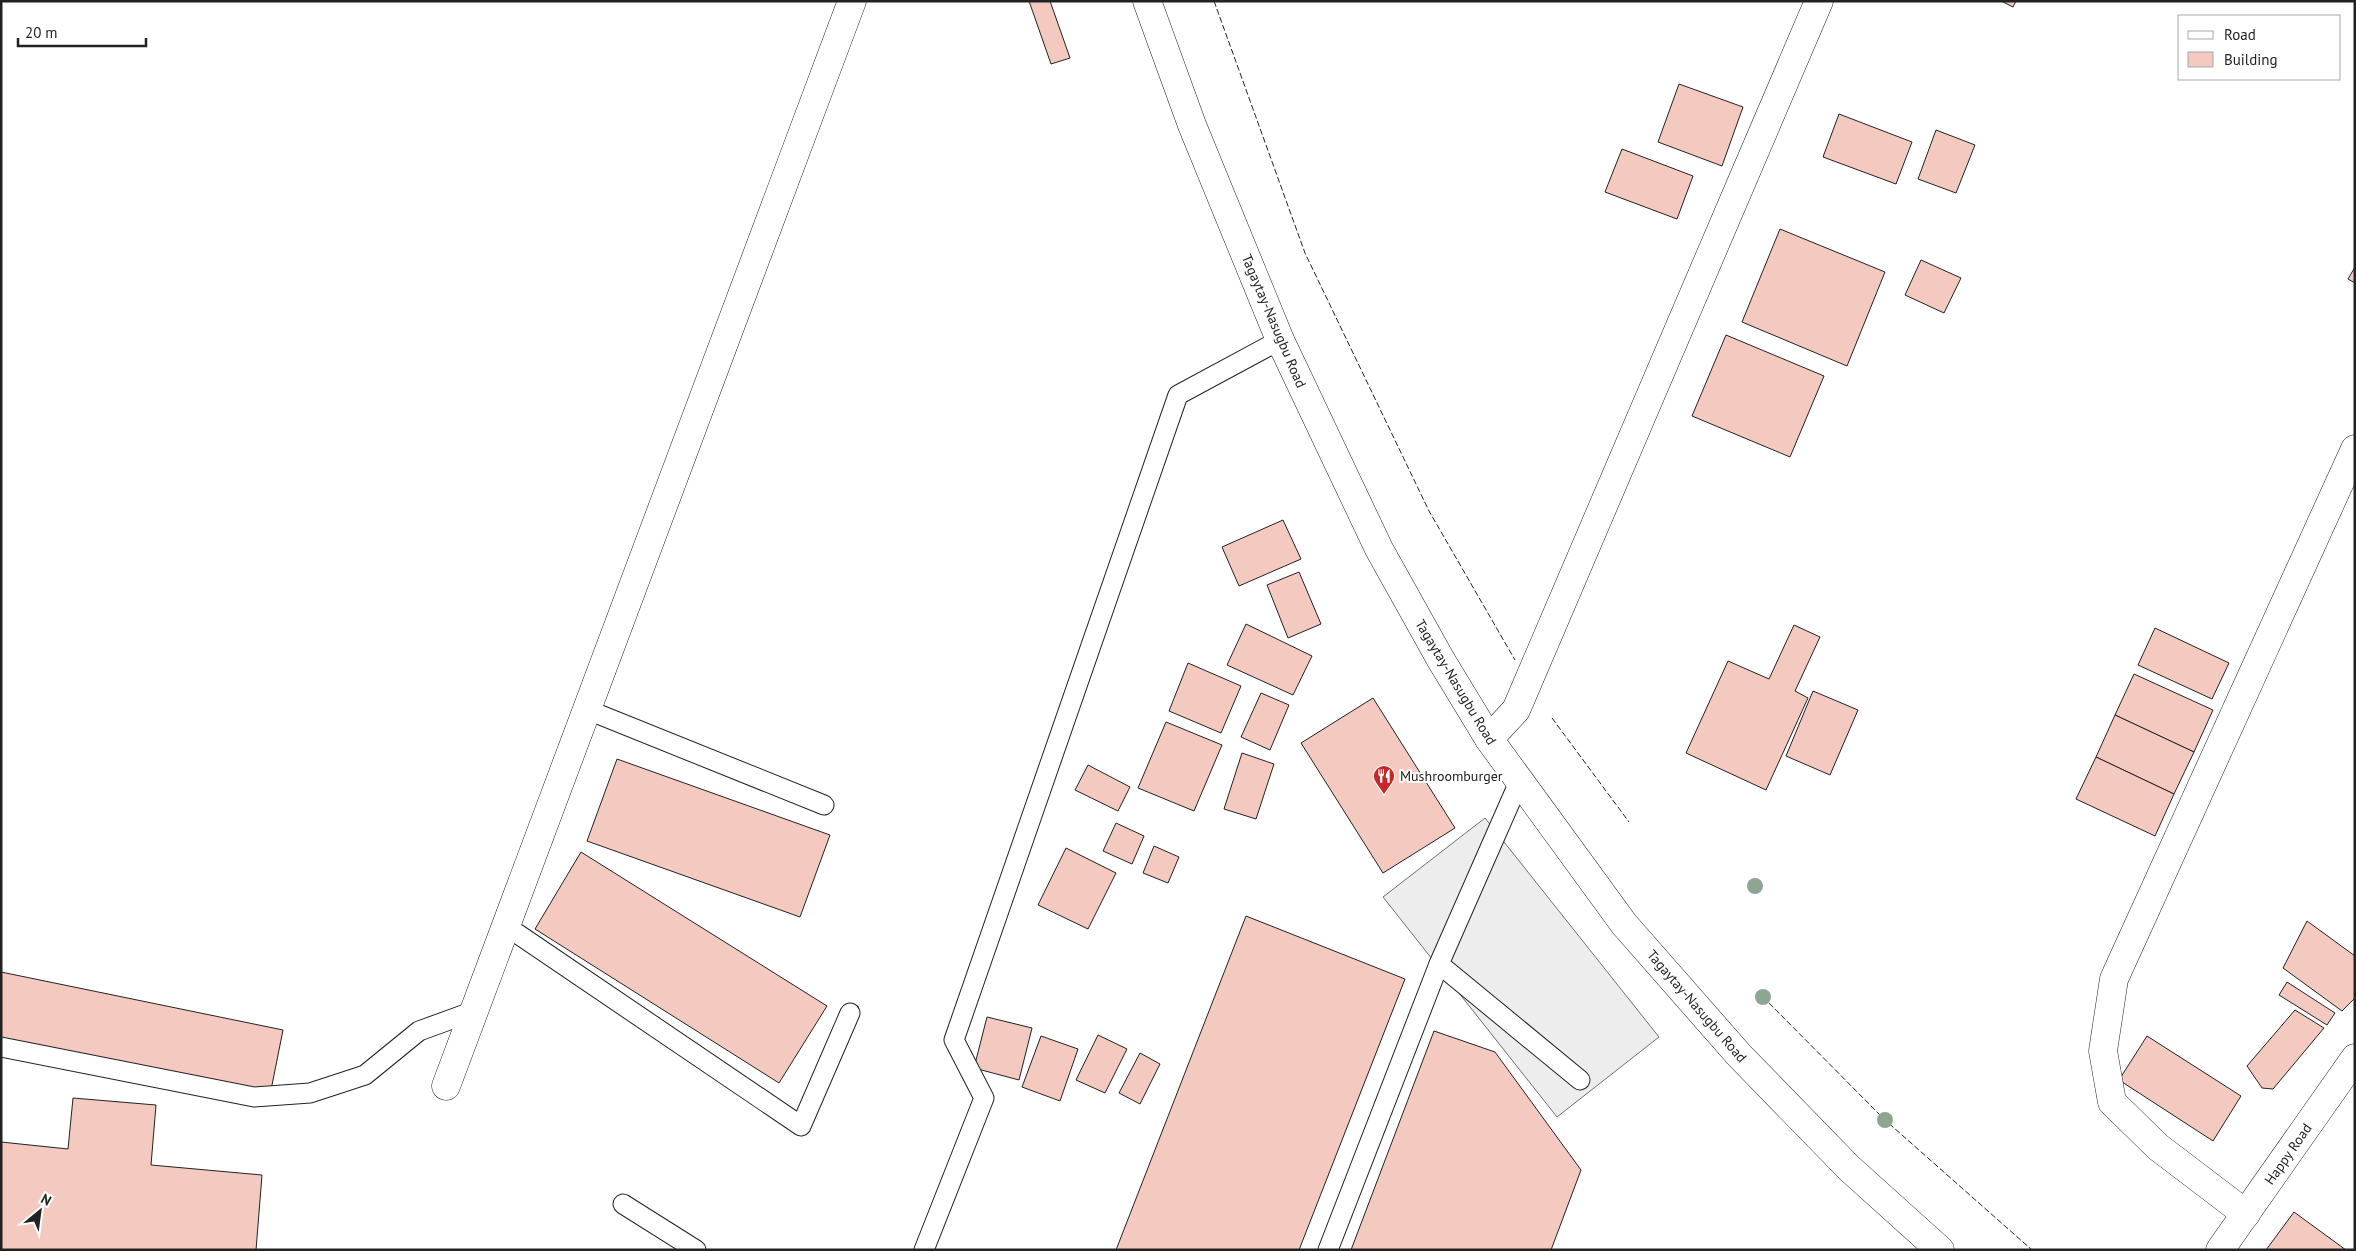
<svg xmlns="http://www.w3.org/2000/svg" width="2356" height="1251" viewBox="0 0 2356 1251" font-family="'PT Sans',sans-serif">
	<rect width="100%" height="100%" fill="#fff"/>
	<polygon fill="#ededed" stroke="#6f6f6f" points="1485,818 1659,1037 1557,1117 1383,897"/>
	<g fill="#f3c9c0" stroke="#222">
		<polygon points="1029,1 1050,1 1070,58 1051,64"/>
		<polygon points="2001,1 2016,1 2013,7"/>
		<polygon points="1679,84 1743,107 1722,166 1658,142"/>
		<polygon points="1839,114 1912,142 1896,184 1823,157"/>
		<polygon points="1936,130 1975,145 1956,193 1918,179"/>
		<polygon points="1622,149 1693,176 1677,219 1605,192"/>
		<polygon points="1780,229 1885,272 1847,366 1742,322"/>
		<polygon points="1921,260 1961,278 1944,313 1905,295"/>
		<polygon points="2355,267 2355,283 2348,279"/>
		<polygon points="1726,335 1824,376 1790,457 1692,416"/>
		<polygon points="1283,520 1301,559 1239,586 1222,547"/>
		<polygon points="1299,572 1321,624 1288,638 1267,585"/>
		<polygon points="1246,624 1312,656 1293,695 1227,665"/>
		<polygon points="1794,625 1820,637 1795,691 1808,698 1766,790 1686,753 1728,661 1769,679"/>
		<polygon points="2155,628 2229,663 2212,699 2138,665"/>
		<polygon points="1188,663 1241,686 1221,733 1169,711"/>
		<polygon points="2134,674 2213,710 2194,752 2115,715"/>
		<polygon points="1813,691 1858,710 1830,775 1786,756"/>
		<polygon points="1261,693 1289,705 1270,750 1241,737"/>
		<polygon points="1373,698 1455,828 1383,873 1301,743"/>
		<polygon points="2115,715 2194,752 2174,794 2096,757"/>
		<polygon points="1166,722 1222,745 1194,811 1138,788"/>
		<polygon points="1242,753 1274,764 1256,819 1224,809"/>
		<polygon points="2096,757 2174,794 2155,836 2076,799"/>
		<polygon points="617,759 830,835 800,917 587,841"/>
		<polygon points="1088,765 1130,787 1118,811 1075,790"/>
		<polygon points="1116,823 1144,836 1132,864 1103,851"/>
		<polygon points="1154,846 1179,857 1168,883 1143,873"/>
		<polygon points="1066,848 1116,873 1088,929 1038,905"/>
		<polygon points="581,852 827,1006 779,1083 535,929"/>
		<polygon points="1246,916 1405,979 1299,1250 1116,1250"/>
		<polygon points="2307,921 2355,956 2355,998 2342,1011 2283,968"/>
		<polygon points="1,972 283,1030 270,1095 1,1039"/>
		<polygon points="2287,982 2335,1013 2327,1025 2279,995"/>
		<polygon points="2295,1010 2324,1028 2273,1089 2262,1088 2247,1066"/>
		<polygon points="987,1017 1032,1028 1019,1080 974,1068"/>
		<polygon points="1434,1031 1495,1052 1581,1170 1551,1250 1351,1250"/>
		<polygon points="1098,1035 1127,1049 1105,1093 1076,1080"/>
		<polygon points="1041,1036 1078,1049 1060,1101 1022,1087"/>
		<polygon points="2147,1036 2241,1096 2213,1141 2119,1080"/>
		<polygon points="1140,1053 1160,1064 1140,1104 1119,1093"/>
		<polygon points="73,1098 156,1105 151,1165 262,1175 256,1250 1,1250 1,1142 68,1149"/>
		<polygon points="2294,1212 2346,1250 2266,1250"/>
	</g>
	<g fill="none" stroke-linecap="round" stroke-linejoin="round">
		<g stroke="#222" stroke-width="21">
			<g id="service">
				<polyline points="588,710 824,805"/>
				<polyline points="1519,782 1439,964 1580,1080"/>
				<polyline points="506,926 801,1126 850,1013"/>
				<polyline points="1,1047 254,1097 310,1093 365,1075 419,1031 474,1011"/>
				<polyline points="623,1204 696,1250"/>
				<polyline points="924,1250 984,1098 954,1040 1178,395 1280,340"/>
				<polyline points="1328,1250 1439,964"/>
			</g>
		</g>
		<g stroke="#222" stroke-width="29">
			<g id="minor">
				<polyline points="1489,739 1516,710 1819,1"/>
				<polyline points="446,1086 852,1"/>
				<polyline points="2246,1214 2158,1147 2112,1102 2103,1051 2114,979 2355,449"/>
				<polyline points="2220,1250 2355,1058"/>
			</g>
		</g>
		<g stroke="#222" stroke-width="29">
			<polyline id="primary" points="1147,1 1192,125 1280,340 1379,549 1441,660 1489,739 1624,924 1739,1055 1849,1168 1940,1250"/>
		</g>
		<use href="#service" stroke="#fff" stroke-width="19"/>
		<use href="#minor" stroke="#fff" stroke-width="28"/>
		<use href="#primary" stroke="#fff" stroke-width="28"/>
		<g stroke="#222" stroke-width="1" stroke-dasharray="6 2.5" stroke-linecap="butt">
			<polyline points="1214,1 1305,253 1429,511 1515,660"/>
			<polyline points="1552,718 1629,822"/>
			<polyline points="1763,997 1885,1120 2032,1250"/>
		</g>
	</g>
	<g fill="#8da692">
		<circle cx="1755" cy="886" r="8"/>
		<circle cx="1763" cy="997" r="8"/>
		<circle cx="1885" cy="1120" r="8"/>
	</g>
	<defs>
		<g id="restaurant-pin" transform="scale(1.125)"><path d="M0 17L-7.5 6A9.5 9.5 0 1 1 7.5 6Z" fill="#c62828" stroke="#fff"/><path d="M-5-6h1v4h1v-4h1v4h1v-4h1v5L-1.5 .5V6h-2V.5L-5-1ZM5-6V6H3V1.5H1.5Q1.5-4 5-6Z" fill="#fff"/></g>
	</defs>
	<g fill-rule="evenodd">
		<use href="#restaurant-pin" x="1384" y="776"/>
	</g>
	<g text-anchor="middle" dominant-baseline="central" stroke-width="4" stroke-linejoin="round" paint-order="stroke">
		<g font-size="14" fill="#222" stroke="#fff">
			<text transform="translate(1274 321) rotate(67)">Tagaytay-Nasugbu Road</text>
			<text transform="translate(1456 682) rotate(59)">Tagaytay-Nasugbu Road</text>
			<text transform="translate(1697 1006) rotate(49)">Tagaytay-Nasugbu Road</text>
			<text transform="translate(2288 1154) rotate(-55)">Happy Road</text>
		</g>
		<g font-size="14" fill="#222" stroke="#fff" text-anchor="start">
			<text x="1400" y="776">Mushroomburger</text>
		</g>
	</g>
	<rect width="2356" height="1251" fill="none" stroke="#222222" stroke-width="5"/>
	<rect x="2178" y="15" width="162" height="65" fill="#ffffff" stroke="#a7a7a7"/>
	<rect x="2188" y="31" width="25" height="8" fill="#ffffff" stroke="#a7a7a7"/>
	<text x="2224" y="40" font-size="15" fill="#222222">Road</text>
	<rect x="2188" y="52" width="25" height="15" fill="#f3c9c0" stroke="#a7a7a7"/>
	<text x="2224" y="65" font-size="15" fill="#222222">Building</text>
	<g transform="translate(40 1211) rotate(29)" stroke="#ffffff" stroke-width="4" paint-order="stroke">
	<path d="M0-4L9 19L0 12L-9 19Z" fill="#222222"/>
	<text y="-8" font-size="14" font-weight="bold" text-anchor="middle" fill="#222222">N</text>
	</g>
	<path d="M18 38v8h128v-8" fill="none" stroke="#222222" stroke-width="2.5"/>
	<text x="25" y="38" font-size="15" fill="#222222" stroke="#ffffff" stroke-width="4" paint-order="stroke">20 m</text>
</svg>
